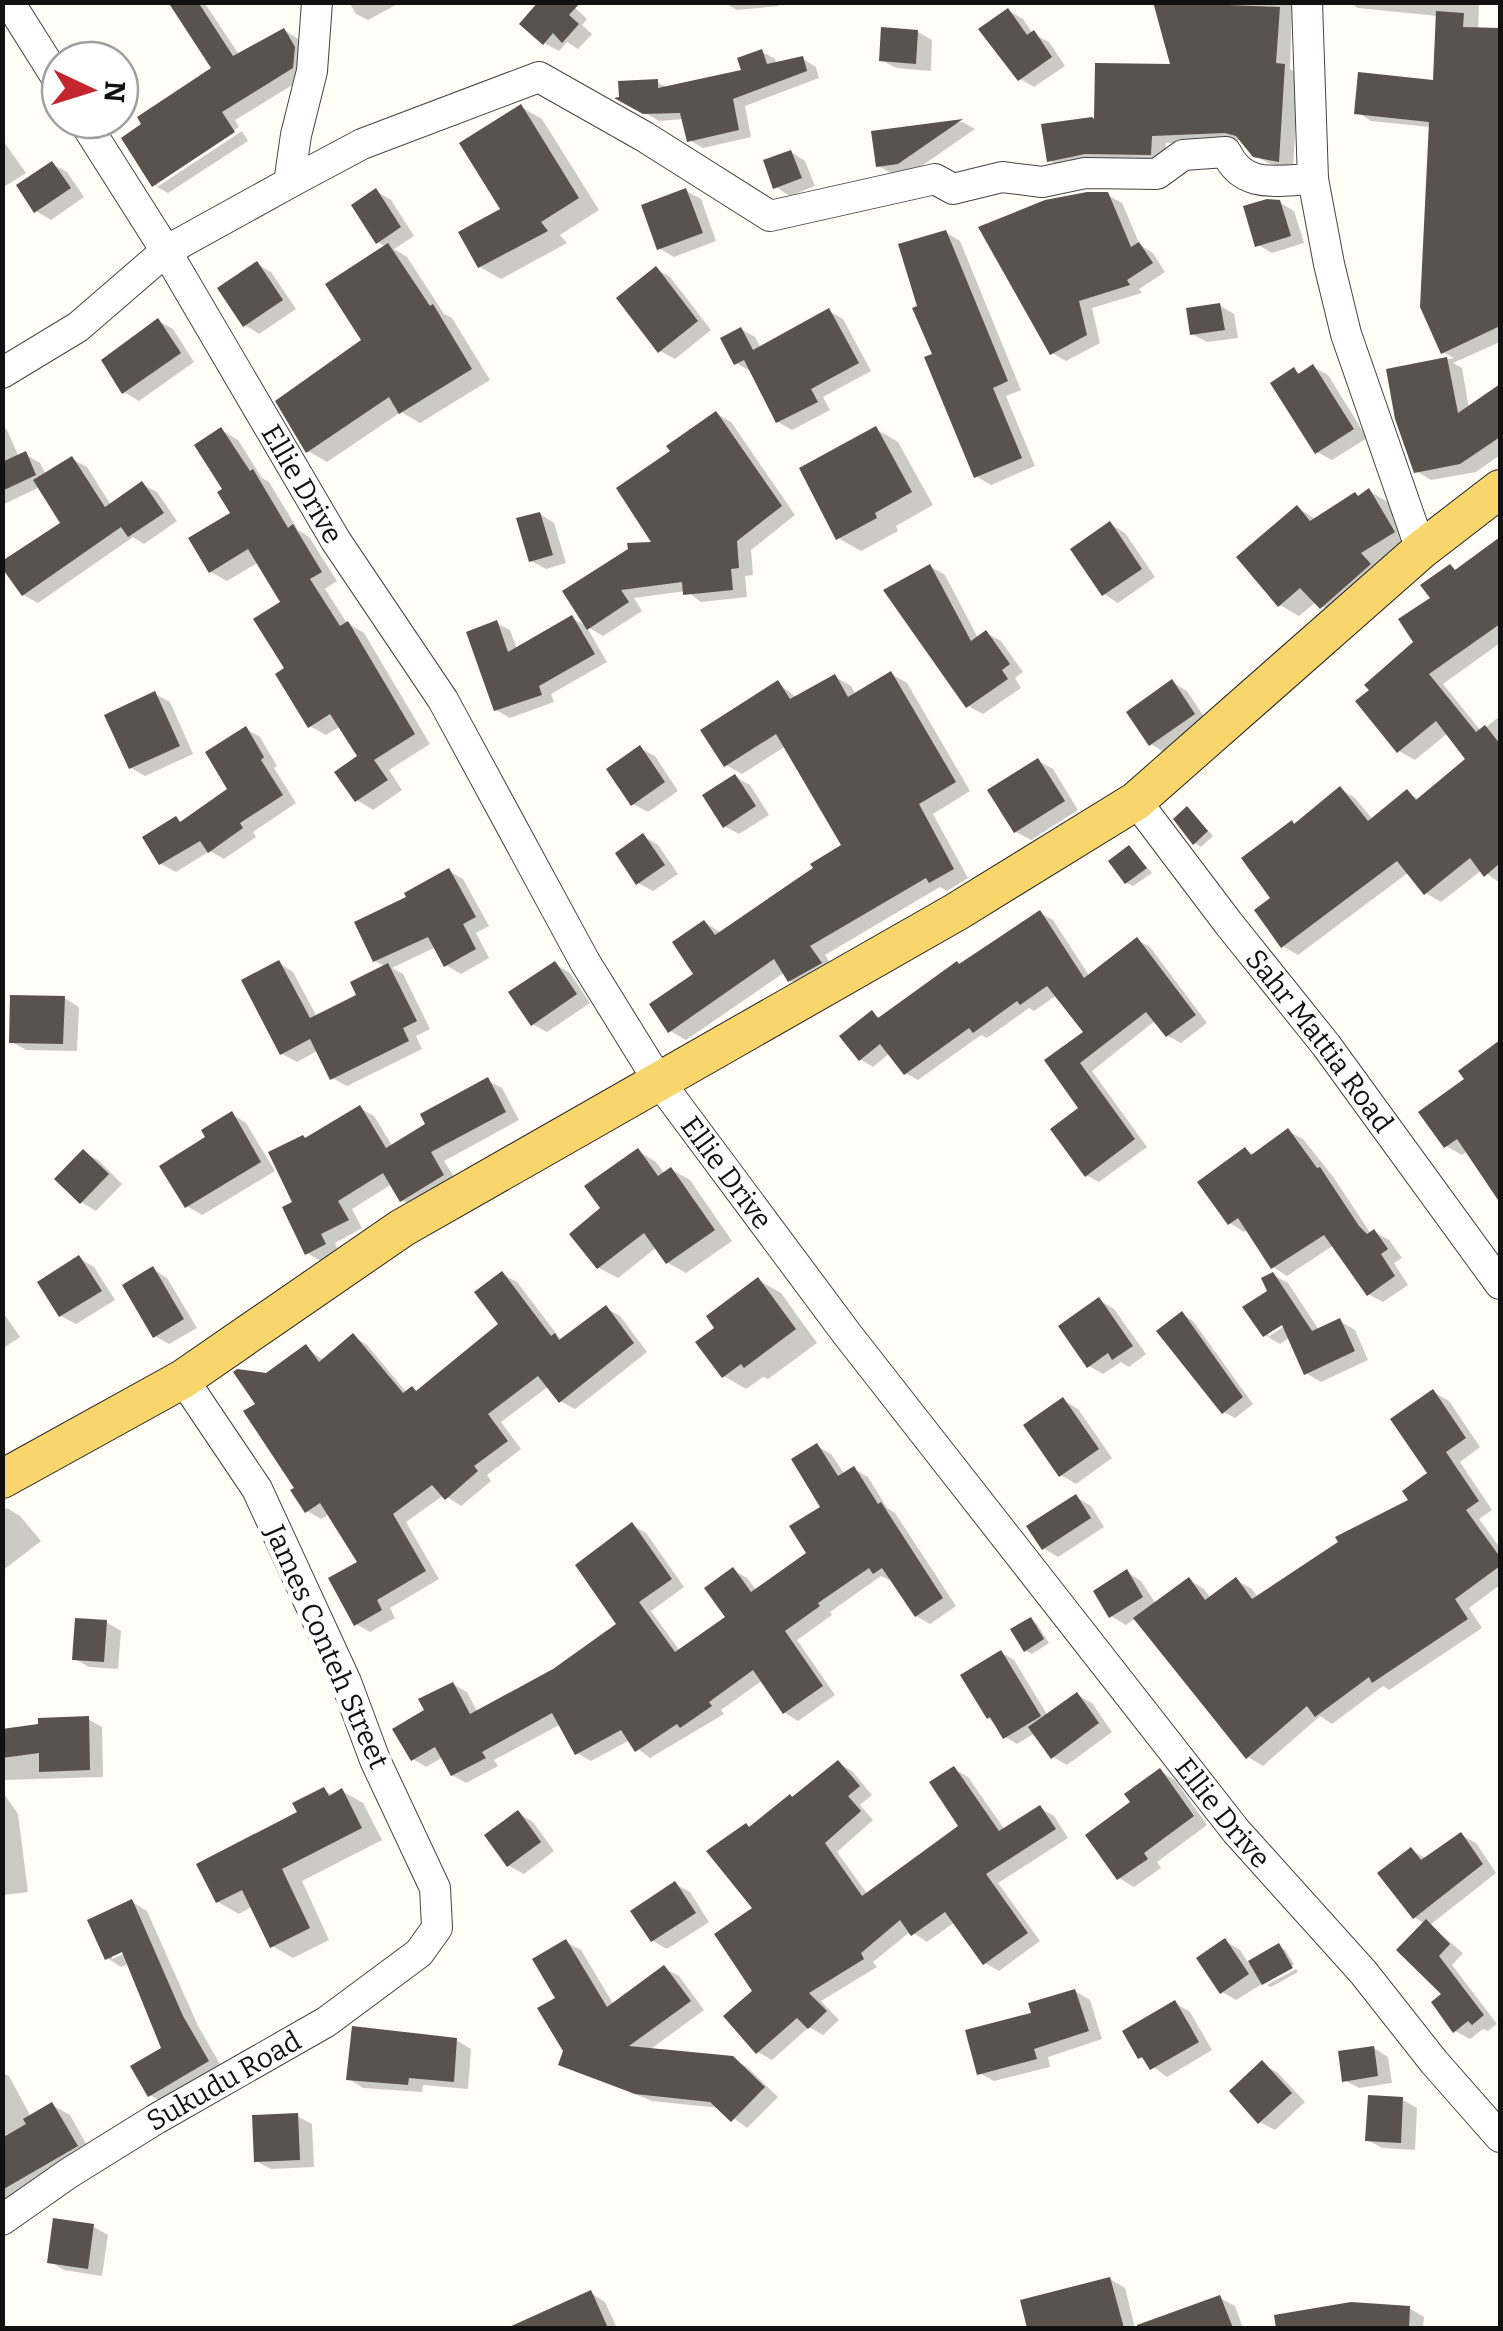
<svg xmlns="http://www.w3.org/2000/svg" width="1503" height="2331" viewBox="0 0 1503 2331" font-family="Bitter,serif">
	<rect width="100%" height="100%" fill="#fffdf5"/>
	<g fill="#0003" fill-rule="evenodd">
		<polygon points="166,2 204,2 244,62 284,30 298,39 308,57 307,76 235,120 239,127 157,181 157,186 154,185 215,69 172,6"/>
		<polygon points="349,2 401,2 368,20 356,14"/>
		<polygon points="569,2 587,19 582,25 592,34 578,49 567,42 559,51 544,43"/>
		<polygon points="723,2 778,2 779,6 737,10"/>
		<polygon points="1156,2 1292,2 1290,69 1299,74 1293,168 1270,164 1254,155 1242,140 1166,143 1165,162 1063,169 1049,160 1173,67"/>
		<polygon points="1349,2 1479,2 1478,30 1500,31 1500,342 1453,363 1462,368 1469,409 1500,387 1500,455 1476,472 1431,480 1416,471 1389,371 1454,358 1443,352 1431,127 1371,121 1357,112 1435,83 1438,16 1358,8"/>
		<polygon points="1009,11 1023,19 1033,34 1049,42 1065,66 1034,87 1020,79"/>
		<polygon points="918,32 932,40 931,71 896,68 881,60"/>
		<polygon points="761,51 775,59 777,65 803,59 816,67 819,78 745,106 751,137 703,148 689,140 684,119 659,121 621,99 657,82 668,88 744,72"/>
		<polygon points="521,107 542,119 599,210 560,235 567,243 501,279 480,267 503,210"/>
		<polygon points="962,122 975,129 913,172 893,174 878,166 874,134"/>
		<polygon points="242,131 248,141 168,193 157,187"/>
		<polygon points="2,139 26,173 2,188"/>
		<polygon points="791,152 805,161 815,186 790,196 776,187"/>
		<polygon points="52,164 67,172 84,197 51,220 36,211"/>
		<polygon points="376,191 391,200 414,236 394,249 407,257 444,314 452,318 490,380 420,423 401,412 327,462 308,451 365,340 386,247 378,242"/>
		<polygon points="686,191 701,199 716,241 674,257 659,248"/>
		<polygon points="1107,195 1122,203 1140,245 1153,253 1165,272 1139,289 1142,293 1092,308 1100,343 1066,361 1052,353"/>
		<polygon points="1279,202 1294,211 1304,243 1272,253 1258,245"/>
		<polygon points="945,232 960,241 1021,390 1006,396 1035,466 991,485 976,476 920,307"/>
		<polygon points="257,264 271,272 296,309 259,334 245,325"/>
		<polygon points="656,269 670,277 711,330 675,359 660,351"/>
		<polygon points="1219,305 1234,314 1238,338 1207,342 1192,334"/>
		<polygon points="829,311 843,319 871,371 823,397 830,410 792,430 778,422 750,371 736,363 741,329 755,337 761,348"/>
		<polygon points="158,321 173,329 194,362 139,401 124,392"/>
		<polygon points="1313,367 1328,375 1367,438 1332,460 1317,452 1294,370 1302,375"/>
		<polygon points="717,414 731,422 795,515 751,550 753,575 745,576 747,597 701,602 686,591 634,598 642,611 603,636 586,626 607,662 551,694 554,702 510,718 496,710 496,623 510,630 517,649 572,618 588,627 656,544 673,452"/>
		<polygon points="2,427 7,430 19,457 25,454 40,463 46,475 72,459 87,467 111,505 142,484 157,492 177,521 144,544 133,537 38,603 23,595 63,524 40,487 2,505"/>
		<polygon points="876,429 898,442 933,505 896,526 898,531 861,551 838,538"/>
		<polygon points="221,430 238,440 262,478 269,482 298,530 309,537 337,581 325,589 347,623 364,633 430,744 389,770 402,790 373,810 357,800 360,757 341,726 326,735 310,726 288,669 283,603 259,562 227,581 211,572 234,513 225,489"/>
		<polygon points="1369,491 1388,502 1412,543 1340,618 1316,602 1299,616 1280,605 1298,508 1317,520"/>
		<polygon points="540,514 554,523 566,563 546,569 531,561"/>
		<polygon points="1110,524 1125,533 1155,577 1118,603 1104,594"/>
		<polygon points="1500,540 1500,643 1443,684 1481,731 1500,716 1500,883 1482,870 1441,902 1426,893 1409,872 1298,955 1283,946 1274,898 1296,826 1340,789 1355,798 1373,820 1407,792 1420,800 1469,760 1448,733 1415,760 1399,751 1416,643 1433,598 1450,567 1458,571"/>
		<polygon points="930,566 945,575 978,638 986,633 1001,641 1023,672 1015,678 1021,688 983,714 968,706"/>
		<polygon points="891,674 907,683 970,791 933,814 968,878 947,891 940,887 825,955 836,972 806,989 790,980 785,972 686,1040 670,1031 696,975 704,922 720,932 845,846 786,746 742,774 726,765 778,683 797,698 835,677 851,686 856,695"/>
		<polygon points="1172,682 1187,691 1208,723 1165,753 1151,744"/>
		<polygon points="155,694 170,702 193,754 145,776 131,768"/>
		<polygon points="246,729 260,737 277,766 274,768 296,803 253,832 256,837 224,859 210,851 176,872 161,864 176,819 183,823 231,790"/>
		<polygon points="640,748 655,756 678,791 648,812 633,804"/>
		<polygon points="1038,761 1053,769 1078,810 1031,840 1016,832 991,791"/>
		<polygon points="735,777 750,785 769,815 739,834 724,826"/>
		<polygon points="1188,809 1213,836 1201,847 1194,843"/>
		<polygon points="643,836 658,845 678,874 653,891 638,883"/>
		<polygon points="1129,848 1152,873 1133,886 1127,883"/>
		<polygon points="449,871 463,879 489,926 476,933 489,958 461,974 446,965 436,947 392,968 403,974 430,1029 416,1036 422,1049 347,1086 332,1078 319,1050 297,1062 282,1054 279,963 293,972 317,1017 360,996 386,967 375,961 409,898"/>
		<polygon points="1040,913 1053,920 1090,977 1137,940 1150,947 1207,1023 1181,1043 1168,1036 1156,1020 1092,1071 1147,1147 1099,1182 1086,1175 1082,1108 1048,1061 1086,1032 1057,995 1034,1011 1029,1008 987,1038 981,1035 918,1080 905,1073 890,1053 873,1067 860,1059 872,1013 881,1019"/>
		<polygon points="555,964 570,973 590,1003 547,1032 532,1024"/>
		<polygon points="64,998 79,1007 77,1051 26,1050 12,1042"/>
		<polygon points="1500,1044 1500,1194 1468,1151 1462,1155 1446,1146 1467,1080 1461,1071"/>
		<polygon points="487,1080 502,1088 519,1120 444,1161 458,1183 416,1209 402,1200 392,1184 352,1209 362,1228 335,1243 339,1252 321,1261 307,1253 296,1203 306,1139 360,1108 374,1116 393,1147"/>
		<polygon points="232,1114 246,1123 275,1171 202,1215 187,1206 209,1138"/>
		<polygon points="1288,1131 1303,1139 1334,1178 1371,1234 1374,1232 1389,1240 1402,1258 1394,1263 1408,1285 1383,1302 1368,1294 1334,1245 1287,1276 1273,1267 1248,1229 1244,1232 1230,1223 1246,1150 1255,1155"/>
		<polygon points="638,1151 656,1162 665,1174 672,1170 690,1180 732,1241 686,1273 668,1263 657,1247 618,1278 599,1268 572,1234 603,1209"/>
		<polygon points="83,1152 98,1160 122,1184 96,1211 81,1202"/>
		<polygon points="79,1258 94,1267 115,1300 76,1324 61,1316"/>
		<polygon points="153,1269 167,1278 197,1328 169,1344 155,1336"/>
		<polygon points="502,1274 517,1282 562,1341 606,1308 620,1316 647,1352 575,1409 560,1401 549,1386 501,1422 521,1449 487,1475 491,1481 461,1506 444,1495 406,1522 439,1579 390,1608 395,1618 370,1632 356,1624 360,1562 330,1514 321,1519 307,1511 258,1404 266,1376 306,1347 324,1361 353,1336 367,1345 407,1393 418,1392 501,1324"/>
		<polygon points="1273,1275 1288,1283 1319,1330 1340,1321 1355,1330 1368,1360 1321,1382 1306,1373 1290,1337 1280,1344 1268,1337 1294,1320 1268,1331 1268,1337 1265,1335"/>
		<polygon points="758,1280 781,1293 817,1343 768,1379 763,1377 746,1389 724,1376 718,1328"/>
		<polygon points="1099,1300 1114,1309 1146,1354 1129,1367 1121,1362 1103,1374 1089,1366"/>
		<polygon points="2,1311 20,1337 2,1349"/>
		<polygon points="1182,1314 1193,1321 1253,1404 1235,1418 1224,1412"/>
		<polygon points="1433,1392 1449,1401 1480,1447 1460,1462 1492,1510 1479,1519 1500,1548 1500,1585 1469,1608 1482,1628 1389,1690 1383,1686 1332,1724 1320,1716 1263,1766 1248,1757 1136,1618 1126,1625 1111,1616 1127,1572 1141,1581 1156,1604 1189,1580 1204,1589 1211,1599 1236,1580 1252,1589 1258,1598 1412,1501 1431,1474"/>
		<polygon points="1063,1400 1078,1409 1112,1458 1076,1484 1061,1475"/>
		<polygon points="817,1446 831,1454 845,1475 854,1469 868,1477 887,1508 895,1513 956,1606 930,1624 916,1616 892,1578 889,1580 881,1576 830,1612 832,1615 797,1640 835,1695 798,1721 785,1713 763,1680 721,1710 724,1714 650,1758 628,1741 591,1761 577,1753 561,1724 494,1760 498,1766 466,1783 452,1775 443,1757 426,1767 413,1759 427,1711 453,1684 467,1692 478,1713 555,1671 620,1624 632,1525 646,1533 684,1587 651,1611 680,1651 728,1617 733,1570 747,1578 757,1591 810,1554 823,1507"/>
		<polygon points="1076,1497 1091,1506 1104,1527 1058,1557 1043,1548"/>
		<polygon points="7,1508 20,1516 41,1541 2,1571 2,1512"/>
		<polygon points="1031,1620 1037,1624 1049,1643 1032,1654 1025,1650"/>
		<polygon points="106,1622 121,1631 118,1669 89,1667 75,1659"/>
		<polygon points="1002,1653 1014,1660 1048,1716 1077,1695 1092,1703 1112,1732 1067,1765 1053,1757 1035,1733 1017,1744 1005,1737 988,1717"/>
		<polygon points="88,1719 102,1727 103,1777 2,1780 2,1732"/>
		<polygon points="838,1763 852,1771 872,1795 860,1805 873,1820 837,1852 868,1895 962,1826 954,1769 968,1777 1005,1830 1040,1808 1054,1816 1068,1838 998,1883 1040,1941 999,1971 985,1963 955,1922 927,1942 911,1931 873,1962 877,1967 821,2001 839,2020 823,2035 809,2027 772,2060 758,2052 751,1828"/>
		<polygon points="1160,1771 1175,1780 1207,1825 1157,1862 1161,1868 1134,1887 1119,1878 1134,1803"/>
		<polygon points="324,1790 334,1796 342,1791 363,1803 382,1840 302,1881 329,1940 293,1958 272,1946 253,1906 239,1914 218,1902"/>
		<polygon points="2,1791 18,1814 28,1892 2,1895"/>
		<polygon points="518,1813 533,1822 554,1851 524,1874 509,1866 488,1836"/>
		<polygon points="1461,1835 1476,1843 1496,1873 1430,1925 1463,1953 1452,1965 1497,2024 1488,2031 1483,2029 1470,2039 1455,2031 1425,1924 1414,1917 1411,1850 1427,1859"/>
		<polygon points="675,1884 690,1892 709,1922 667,1949 653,1941"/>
		<path d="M 132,1902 L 147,1911 L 198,2026 L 223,2069 L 165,2104 L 150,2095 L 165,2049 L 129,1963 L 121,1967 L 107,1958 ZM 134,1949 L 112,1959 L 112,1954 Z"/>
		<polygon points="1225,1941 1240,1950 1249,1964 1279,1946 1285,1950 1294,1964 1236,2000 1222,1992"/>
		<polygon points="566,1942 581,1950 614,2005 664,1968 679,1976 704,2010 648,2051 732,2058 748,2068 778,2097 747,2128 720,2108 652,2101 561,2064 566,2051 559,1999"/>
		<polygon points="1296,1969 1298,1972 1271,1987 1267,1985"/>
		<polygon points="1075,1991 1090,2000 1102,2039 1048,2057 1050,2067 994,2081 979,2073 1034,2014"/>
		<polygon points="1175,2003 1190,2012 1212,2050 1167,2077 1140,2057"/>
		<polygon points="456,2040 471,2049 468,2089 423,2085 422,2092 363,2088 349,2079"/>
		<polygon points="1374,2048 1388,2057 1392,2083 1359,2088 1344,2080"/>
		<polygon points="1262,2064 1277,2072 1305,2102 1275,2130 1260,2122"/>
		<polygon points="2,2073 9,2076 31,2117 52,2105 70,2115 93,2156 2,2208"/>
		<polygon points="1403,2100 1417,2108 1415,2150 1382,2148 1368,2140"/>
		<polygon points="297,2116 312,2124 314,2167 271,2169 256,2161"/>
		<polygon points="94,2227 108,2235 102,2276 64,2270 49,2261"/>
		<polygon points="1110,2279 1125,2288 1135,2328 1030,2328 1023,2302"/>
		<polygon points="591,2293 605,2302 617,2328 534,2328 530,2321"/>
		<polygon points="1220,2298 1235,2306 1243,2328 1145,2328 1143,2325"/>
		<polygon points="1409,2308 1424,2317 1423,2328 1319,2328 1316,2310"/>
	</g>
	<g fill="#5a524d">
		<polygon points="168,2 198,2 233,56 284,28 295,47 293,68 222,112 235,132 152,187 121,138 141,124 137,117 211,68"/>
		<polygon points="538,2 581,2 569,15 579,24 562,43 553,33 543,45 519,24"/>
		<polygon points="1153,2 1280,7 1276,63 1285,64 1279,162 1253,157 1236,136 1225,133 1152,136 1151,155 1085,154 1047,162 1041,124 1092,117 1094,119 1095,63 1170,64"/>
		<polygon points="1008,8 1027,35 1034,30 1052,57 1018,81 978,29"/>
		<polygon points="1436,11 1464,13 1463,27 1500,28 1500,326 1441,354 1420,307 1429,122 1354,114 1358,72 1433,80"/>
		<polygon points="881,27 918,30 916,64 879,61"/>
		<polygon points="762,49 767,64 803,56 807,71 733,99 739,130 687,142 680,113 643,114 614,98 619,97 618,81 658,79 658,88 741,70 737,58"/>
		<polygon points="521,104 579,198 541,222 548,231 478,268 458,232 500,209 459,143"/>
		<polygon points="963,119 898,164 876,167 871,131"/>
		<polygon points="791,150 802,178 773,189 763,160"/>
		<polygon points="52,161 71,188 34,213 16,185"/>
		<polygon points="376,188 401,227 376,244 351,205"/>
		<polygon points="686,188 703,233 657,250 641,205"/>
		<polygon points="1087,192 1108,192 1131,247 1139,242 1153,263 1127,280 1130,285 1079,301 1087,335 1050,355 978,227 1045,200"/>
		<polygon points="1267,199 1280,200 1291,236 1255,247 1243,206"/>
		<polygon points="946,230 1008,381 993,388 1022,458 974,478 924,357 932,354 912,308 917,306 898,244"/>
		<polygon points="388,243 430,306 433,304 472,369 399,414 389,397 306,453 275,401 361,340 325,284"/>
		<polygon points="257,261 283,300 243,327 217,288"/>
		<polygon points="656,266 698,321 658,353 616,298"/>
		<polygon points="1220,303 1225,330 1190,335 1186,308"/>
		<polygon points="829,308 859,363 811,389 818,402 776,423 744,360 734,365 720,338 741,327 753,350"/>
		<polygon points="158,318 181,353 122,394 101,360"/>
		<polygon points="1447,357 1458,413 1500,384 1500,437 1460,464 1414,473 1395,419 1386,369"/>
		<polygon points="1313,364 1354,429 1315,454 1270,383 1294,367 1298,374"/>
		<polygon points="716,411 782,506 737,541 739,568 731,569 733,590 683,595 682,582 621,590 629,602 587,630 562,591 628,549 627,543 651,542 616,488 670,451 666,446"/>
		<polygon points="876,426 912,492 875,513 877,518 836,540 799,468"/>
		<polygon points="221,427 250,471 253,469 288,528 293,524 322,572 310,579 340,626 348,621 415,734 374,760 388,780 355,802 334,772 357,756 330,714 308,728 275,674 284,668 253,619 280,602 248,549 209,573 188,538 230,513 217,492 222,489 194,445"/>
		<polygon points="26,451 36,475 2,491 2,462"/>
		<polygon points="72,456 105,507 142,481 164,513 128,537 121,527 22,596 2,568 2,561 60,523 33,480"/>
		<polygon points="1369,488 1395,532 1361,553 1371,564 1320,609 1300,588 1278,607 1236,557 1297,505 1310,521 1355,492 1358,496"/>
		<polygon points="540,512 553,555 529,562 516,518"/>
		<polygon points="1110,521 1142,569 1102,596 1070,549"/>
		<polygon points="1500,537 1500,624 1429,674 1476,732 1485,725 1500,744 1500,863 1484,877 1470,858 1424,895 1397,861 1281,948 1254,910 1270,898 1241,858 1292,820 1294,824 1340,786 1368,821 1407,789 1416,800 1465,759 1436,721 1397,753 1355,701 1369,690 1364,685 1413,642 1398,619 1430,598 1420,585 1450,564 1455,570"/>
		<polygon points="930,564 971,641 986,630 1010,664 1002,670 1008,679 966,708 883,590"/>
		<polygon points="572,615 595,654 539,686 542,695 494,711 466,632 497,620 508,652"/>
		<polygon points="891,671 956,782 919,804 954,869 929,883 926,878 810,946 822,963 788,982 774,959 668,1033 649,1004 693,974 672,942 704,920 715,935 813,868 810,864 841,845 776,734 724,767 700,730 778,680 790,699 835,674 848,697"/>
		<polygon points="1172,679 1195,714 1149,746 1126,712"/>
		<polygon points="155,691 180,746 129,769 104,715"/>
		<polygon points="246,726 264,757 261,760 283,795 240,823 243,828 208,853 200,841 159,865 142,837 176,816 180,822 227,789 205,752"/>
		<polygon points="640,745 665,782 631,806 606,769"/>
		<polygon points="1038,758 1065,801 1014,833 987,790"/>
		<polygon points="735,774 756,806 723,828 702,795"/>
		<polygon points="1187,806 1208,831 1193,845 1173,819"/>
		<polygon points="643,833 665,865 636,885 615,853"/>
		<polygon points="1129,845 1147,868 1125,884 1108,861"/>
		<polygon points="449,868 476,917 463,924 476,949 444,967 428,937 373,962 354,922 406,897 404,893"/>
		<polygon points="1040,910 1084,978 1137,937 1196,1015 1166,1037 1146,1012 1080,1063 1135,1139 1085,1177 1050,1129 1078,1108 1044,1060 1083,1032 1047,986 1020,1005 1017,1001 973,1033 969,1028 904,1075 880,1044 859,1061 839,1036 872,1010 878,1018 957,961 959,964"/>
		<polygon points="279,960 310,1018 356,995 350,982 388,963 417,1021 403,1028 409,1041 330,1080 310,1039 280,1055 241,980"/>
		<polygon points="555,961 577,994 531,1026 508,992"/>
		<polygon points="10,995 65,996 63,1044 9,1043"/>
		<polygon points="1500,1040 1500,1203 1457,1139 1444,1148 1418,1112 1464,1079 1458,1071"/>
		<polygon points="488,1077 506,1112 431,1152 444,1175 400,1202 383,1173 338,1201 349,1220 321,1234 326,1244 305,1255 282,1207 292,1202 268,1152 303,1135 305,1138 360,1105 386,1148 425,1124 420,1114"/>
		<polygon points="232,1111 261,1162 185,1208 159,1166 205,1137 201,1130"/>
		<polygon points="1288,1128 1317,1168 1320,1167 1359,1226 1367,1234 1374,1229 1388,1249 1381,1254 1395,1276 1367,1296 1324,1235 1271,1269 1238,1218 1228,1225 1197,1182 1245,1147 1251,1155"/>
		<polygon points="638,1148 658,1176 671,1167 715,1230 666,1264 644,1233 597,1269 569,1234 600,1208 584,1186"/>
		<polygon points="83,1149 109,1174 80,1204 54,1179"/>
		<polygon points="79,1255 102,1291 59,1317 37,1282"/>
		<polygon points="153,1266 184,1319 153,1338 122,1285"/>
		<polygon points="502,1271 551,1336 555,1333 559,1340 606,1305 634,1343 559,1403 538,1376 488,1414 508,1441 474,1466 478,1471 445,1500 432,1485 393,1514 426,1571 377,1600 382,1610 354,1626 328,1578 357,1562 320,1503 305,1513 290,1490 294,1488 243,1411 255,1404 233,1372 237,1369 266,1373 306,1344 319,1362 353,1333 403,1393 412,1386 416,1391 498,1324 474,1292"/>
		<polygon points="1273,1272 1312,1331 1340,1318 1355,1351 1304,1375 1282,1325 1263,1337 1242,1307 1267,1291 1261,1278"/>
		<polygon points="758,1277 796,1329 744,1368 741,1364 722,1378 695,1342 714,1328 706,1316"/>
		<polygon points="1099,1297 1133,1346 1112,1360 1108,1353 1087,1368 1058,1326"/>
		<polygon points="1182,1311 1243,1397 1222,1414 1156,1331"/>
		<polygon points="1433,1389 1466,1438 1446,1452 1479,1501 1466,1510 1500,1557 1500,1566 1455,1599 1468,1619 1372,1683 1369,1677 1315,1717 1307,1706 1246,1759 1133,1618 1189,1577 1205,1600 1236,1577 1252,1599 1338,1542 1335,1537 1408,1500 1402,1491 1427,1473 1390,1419"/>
		<polygon points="1063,1397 1099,1449 1059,1477 1023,1425"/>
		<polygon points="817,1443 838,1476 854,1466 878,1504 881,1502 943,1598 915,1617 882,1568 873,1574 869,1568 818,1603 820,1606 785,1631 823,1686 783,1714 753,1670 709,1702 712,1706 680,1728 677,1724 635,1752 621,1730 575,1755 552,1713 482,1752 486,1758 451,1776 435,1747 411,1761 392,1729 424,1710 418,1699 453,1682 470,1714 553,1669 616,1624 575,1565 632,1522 672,1579 639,1602 675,1652 725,1617 704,1588 733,1567 751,1592 806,1553 789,1526 820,1507 791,1459"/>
		<polygon points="1076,1494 1091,1518 1042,1550 1026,1526"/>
		<polygon points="1127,1569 1143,1597 1109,1618 1093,1591"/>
		<polygon points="1031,1617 1044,1639 1024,1652 1010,1629"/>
		<polygon points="75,1618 107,1620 104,1662 72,1660"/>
		<polygon points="1001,1650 1041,1716 1003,1739 990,1717 987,1719 960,1675"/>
		<polygon points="1077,1692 1099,1723 1051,1759 1028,1727"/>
		<polygon points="89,1716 90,1770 39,1772 39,1753 2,1758 2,1729 38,1724 38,1718"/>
		<polygon points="838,1760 860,1786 848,1796 861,1811 825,1843 862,1896 958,1826 929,1782 954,1766 999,1831 1040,1805 1056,1829 986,1874 1028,1933 983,1965 945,1912 911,1936 900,1920 861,1953 864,1959 809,1993 827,2011 808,2029 797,2018 756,2054 723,2016 752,1991 714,1934 752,1908 706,1851 746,1823 749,1827 790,1794 792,1797"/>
		<polygon points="1160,1768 1194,1816 1144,1853 1148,1859 1117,1880 1085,1835 1130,1802 1124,1794"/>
		<polygon points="324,1787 329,1796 342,1788 362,1828 282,1869 310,1928 270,1948 242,1890 216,1903 196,1864 297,1812 292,1803"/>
		<polygon points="518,1810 541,1842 507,1867 484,1835"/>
		<polygon points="1461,1832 1483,1864 1413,1919 1377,1873 1411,1847 1421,1860"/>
		<polygon points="675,1881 696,1913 651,1942 630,1911"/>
		<polygon points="132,1899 183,2016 209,2061 148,2097 130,2066 161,2048 122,1952 105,1960 87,1920"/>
		<polygon points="1426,1919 1450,1944 1439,1956 1484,2015 1472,2025 1468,2021 1453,2033 1431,2002 1441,1994 1396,1950"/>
		<polygon points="1225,1938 1249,1974 1220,1994 1196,1958"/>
		<polygon points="566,1939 607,2007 664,1965 691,2001 629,2046 733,2056 765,2087 731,2122 710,2102 635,2094 558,2065 563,2051 537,2008 555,1998 532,1959"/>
		<polygon points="1279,1943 1293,1968 1262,1985 1248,1961"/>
		<polygon points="1075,1989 1089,2031 1034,2049 1037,2059 977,2075 965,2030 1031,2013 1028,2003"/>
		<polygon points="1175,2000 1199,2042 1150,2070 1142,2057 1138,2059 1122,2031"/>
		<polygon points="352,2026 457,2038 454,2082 409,2078 408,2085 346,2080"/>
		<polygon points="1374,2046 1378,2076 1342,2082 1338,2051"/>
		<polygon points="1262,2060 1292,2093 1258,2124 1229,2091"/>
		<polygon points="1368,2095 1403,2097 1401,2143 1365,2141"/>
		<polygon points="52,2102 78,2146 2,2190 2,2138 26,2124 23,2119"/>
		<polygon points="298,2113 300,2160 254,2162 252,2115"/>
		<polygon points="53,2218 94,2224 88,2269 47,2263"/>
		<polygon points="1110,2277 1124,2328 1027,2328 1020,2300"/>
		<polygon points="591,2290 608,2328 507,2328"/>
		<polygon points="1220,2295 1233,2328 1137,2328 1137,2325"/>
		<polygon points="1351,2302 1410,2306 1409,2328 1276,2328 1274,2315"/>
	</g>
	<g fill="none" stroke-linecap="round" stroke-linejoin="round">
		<g stroke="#444" stroke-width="32">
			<g id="minor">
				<polyline points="9,2 60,83"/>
				<polyline points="1307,2 1313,179 1329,264 1346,334 1421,550"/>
				<path id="s1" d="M 83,120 L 166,251 L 336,541 L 443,700 L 585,962 L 658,1080 L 847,1334 L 1236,1831 L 1363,1972 L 1434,2062 L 1500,2137"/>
				<path d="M 289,183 L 362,144 L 539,77 L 645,137 L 770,216 L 935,179 L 953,189 L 1002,177 L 1042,182 L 1085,173 L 1157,174 L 1183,155 L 1226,152 C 1243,190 1278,180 1313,179"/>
				<polyline points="2,373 78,327 166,251 289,183 296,135 312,71 317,2"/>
				<path id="s2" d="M 1136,801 L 1229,924 L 1326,1045 L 1500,1284"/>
				<path id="s3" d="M 2,2220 L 69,2173 L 156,2119 L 326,2022 L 419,1953 L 437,1928 L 435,1888 L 375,1760 L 346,1682 L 257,1489 L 183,1379"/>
			</g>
		</g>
		<g stroke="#222" stroke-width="40">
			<polyline id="major" points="2,1479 183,1379 402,1228 956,912 1136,801 1421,550 1500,489"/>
		</g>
		<use href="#minor" stroke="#fff" stroke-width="30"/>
		<use href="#major" stroke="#f9d66b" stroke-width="38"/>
	</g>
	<g text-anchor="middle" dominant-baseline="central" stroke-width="10" stroke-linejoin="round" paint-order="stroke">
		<g font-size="28" fill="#111" stroke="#fff">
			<text stroke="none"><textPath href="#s1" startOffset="425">Ellie Drive</textPath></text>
			<text stroke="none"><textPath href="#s2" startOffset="302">Sahr Mattia Road</textPath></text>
			<text stroke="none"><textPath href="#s1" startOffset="1235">Ellie Drive</textPath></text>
			<text transform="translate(327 1647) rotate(66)">James Conteh Street</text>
			<text stroke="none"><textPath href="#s1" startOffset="2045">Ellie Drive</textPath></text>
			<text stroke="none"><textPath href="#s3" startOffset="262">Sukudu Road</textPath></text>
		</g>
	</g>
	<rect width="1503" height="2331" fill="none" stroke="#111111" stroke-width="10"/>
	<g transform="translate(90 90) rotate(94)"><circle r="48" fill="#ffffff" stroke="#a0a0a0" stroke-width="2.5"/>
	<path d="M0-8L18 38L0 25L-18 38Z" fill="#c4262e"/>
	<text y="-15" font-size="28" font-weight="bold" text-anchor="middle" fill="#111111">N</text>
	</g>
</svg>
